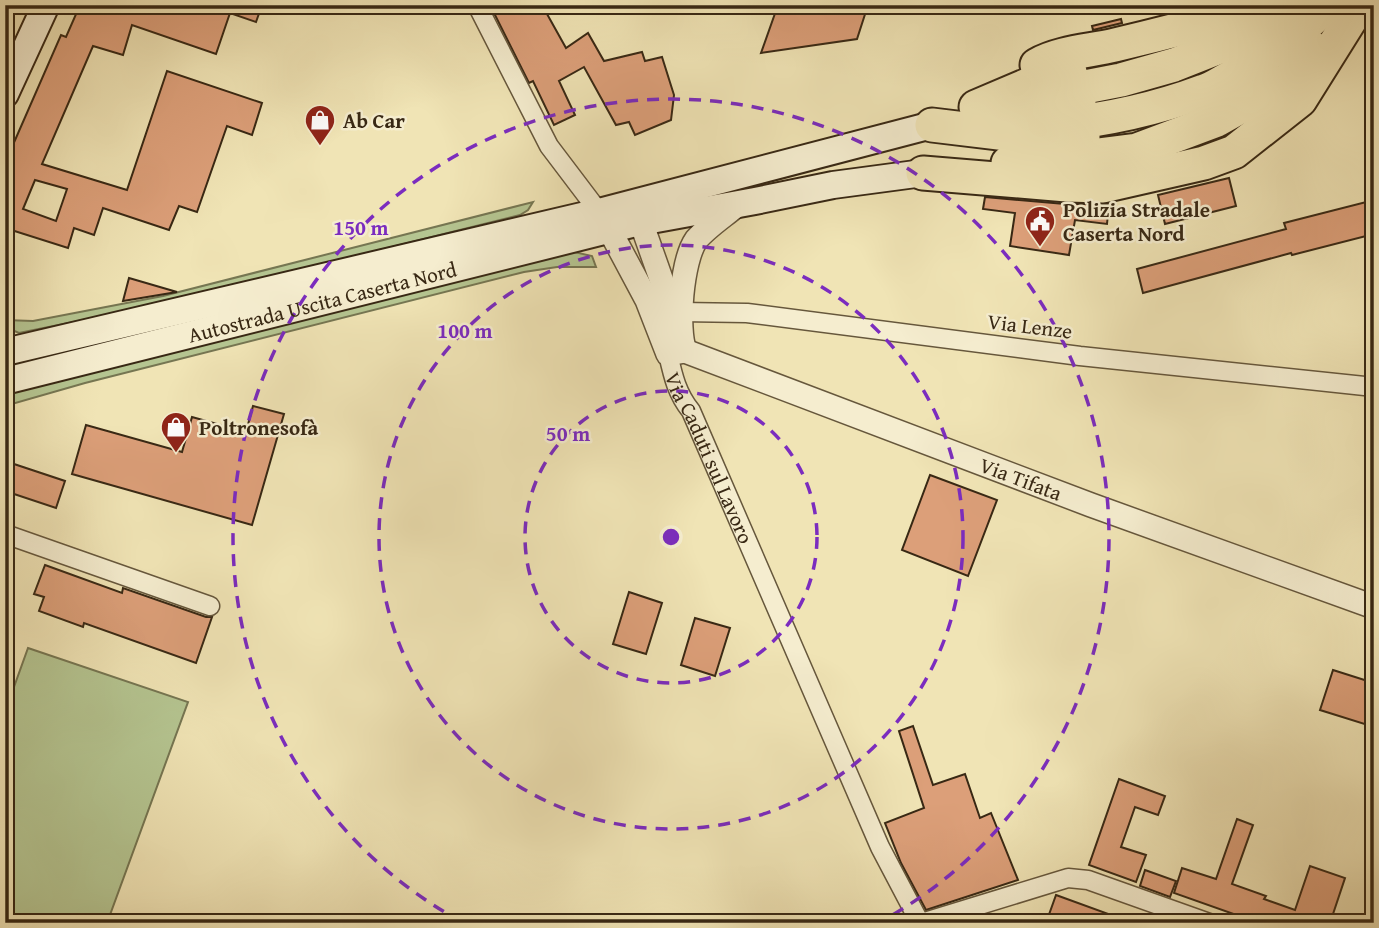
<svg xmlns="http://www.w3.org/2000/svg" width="1379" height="928" viewBox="0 0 1379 928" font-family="'Gentium Book Plus',serif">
	<rect width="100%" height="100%" fill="#f0e4b5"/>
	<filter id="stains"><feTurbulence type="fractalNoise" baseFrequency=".00286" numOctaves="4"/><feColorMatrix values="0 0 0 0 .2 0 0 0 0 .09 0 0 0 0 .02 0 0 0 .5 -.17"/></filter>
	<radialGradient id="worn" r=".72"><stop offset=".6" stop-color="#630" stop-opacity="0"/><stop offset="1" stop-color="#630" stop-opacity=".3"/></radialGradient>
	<g fill="#b5c591" stroke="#767652" stroke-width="2">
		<polygon points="533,202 528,210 520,215 162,304 19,333 5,327 5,320 33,321 163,296"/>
		<polygon points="561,249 592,256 596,267 557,267 524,272 85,383 5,406 5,392"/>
		<polygon points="28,648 188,702 107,923 5,923 5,712"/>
	</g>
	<g fill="#dc9f79" stroke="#382814" stroke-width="2" fill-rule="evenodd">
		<path d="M 80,5 L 190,5 L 210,11 L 212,5 L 262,5 L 256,22 L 230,13 L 216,54 L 132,25 L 123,55 L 93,46 L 42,164 L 127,190 L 167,71 L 262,103 L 252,135 L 227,126 L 197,212 L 179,206 L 169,230 L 103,208 L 94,235 L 74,228 L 68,248 L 5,228 L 5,163 L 61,35 L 66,37 ZM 35,180 L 67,189 L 56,221 L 23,209 Z"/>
		<polygon points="490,5 542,5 566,48 588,33 604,61 642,52 645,61 662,57 674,95 671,120 635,135 629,122 616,125 584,67 559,81 575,115 554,125 533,81 529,83"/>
		<polygon points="778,5 868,5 857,39 761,53"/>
		<polygon points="1121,19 1122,23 1093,30 1092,26"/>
		<polygon points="1229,178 1236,206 1165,224 1158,195"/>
		<polygon points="985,197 1065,204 1109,204 1107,224 1075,220 1069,255 1010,246 1015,213 983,209"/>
		<polygon points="1374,200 1374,234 1292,255 1291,253 1143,293 1137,269 1286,229 1284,223"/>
		<polygon points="129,278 177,292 123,301"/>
		<polygon points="253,406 284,414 252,525 72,474 86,425 182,452 192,417 246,432"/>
		<polygon points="14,464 65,481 56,508 5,491 5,468 12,470"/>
		<polygon points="930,475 997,500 968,576 902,550"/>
		<polygon points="45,565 122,593 123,588 206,617 212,617 196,663 84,623 83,627 39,611 44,597 34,594"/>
		<polygon points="629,592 662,603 646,654 613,644"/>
		<polygon points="695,618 730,628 715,676 681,665"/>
		<polygon points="1333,670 1374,683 1374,727 1320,710"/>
		<polygon points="913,726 933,785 965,774 980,818 991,813 1018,880 926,910 901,863 885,823 924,808 899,731"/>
		<polygon points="1119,779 1165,796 1158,815 1135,807 1121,847 1146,855 1136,882 1089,865"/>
		<polygon points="1237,819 1253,825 1232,884 1266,896 1264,899 1295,910 1310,866 1345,878 1330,923 1259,923 1174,893 1182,868 1216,879"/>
		<polygon points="1145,870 1176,881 1170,897 1140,886"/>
		<polygon points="1056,895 1125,920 1124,923 1046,923"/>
	</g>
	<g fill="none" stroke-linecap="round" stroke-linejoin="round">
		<g stroke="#66573c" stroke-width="21">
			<g id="minor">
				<polyline points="477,5 549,146 599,212"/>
				<polyline points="680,312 747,313 1080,356 1374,387"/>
				<path id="s1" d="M 668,354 C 673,376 677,394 691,411 L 880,847 L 920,923"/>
				<polyline points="5,534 210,606"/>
				<polyline points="921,923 1068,878 1088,880 1209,923"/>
			</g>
		</g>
		<g stroke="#66573c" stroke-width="26">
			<g id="tertiary">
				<polyline points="635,205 677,324"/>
				<path id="s2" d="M 601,214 L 647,300 L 668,354 L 685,351 L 1091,505 L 1374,607"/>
				<path d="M 685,351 C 676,329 682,260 696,240 C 707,227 724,216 737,205"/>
			</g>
		</g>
		<g stroke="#382814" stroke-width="30">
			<g id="secondary">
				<polyline points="5,94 46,5"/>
				<polyline points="5,352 599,212 932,125"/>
				<path id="s3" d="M 5,381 L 640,222 L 755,201 L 833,185 L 923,173"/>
			</g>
		</g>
		<g stroke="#382814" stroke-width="37">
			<g id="motorway">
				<path d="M 1037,65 C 1060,52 1090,51 1115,45 C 1166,33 1216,20 1266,5"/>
				<polyline points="1049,94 1121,80 1174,65 1270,27 1300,6"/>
				<polyline points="976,107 1049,76 1070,72"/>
				<polyline points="980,119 1079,104"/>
				<polyline points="932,125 1056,140 1083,137"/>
				<path d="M 1054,125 C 1105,120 1156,109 1204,91 C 1214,88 1223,81 1233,76 C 1267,56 1299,35 1326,5"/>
				<polyline points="1008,163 1051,161 1137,150 1217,120 1289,79 1317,50"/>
				<polyline points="923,173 1067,185 1103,186 1204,163 1234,152 1300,100 1355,12"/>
			</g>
		</g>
		<use href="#minor" stroke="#f5edcf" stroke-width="18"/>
		<use href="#tertiary" stroke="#f5edcf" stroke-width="23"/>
		<use href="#secondary" stroke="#f5edcf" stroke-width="26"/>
		<use href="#motorway" stroke="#f0e4b5" stroke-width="33"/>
	</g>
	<g fill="none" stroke="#7b2cbf" stroke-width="3.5" stroke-dasharray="12 9">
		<circle cx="671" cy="537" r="146"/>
		<circle cx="671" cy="537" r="292"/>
		<path d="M462 922A438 438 0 1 1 880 922"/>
	</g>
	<defs>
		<g id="shop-pin" transform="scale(1.575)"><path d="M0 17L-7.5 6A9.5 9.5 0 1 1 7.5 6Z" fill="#8f2418" stroke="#f5edcf"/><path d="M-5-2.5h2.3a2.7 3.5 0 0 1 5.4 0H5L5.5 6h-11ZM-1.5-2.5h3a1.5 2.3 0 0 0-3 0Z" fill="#fff"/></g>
		<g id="civic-pin" transform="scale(1.575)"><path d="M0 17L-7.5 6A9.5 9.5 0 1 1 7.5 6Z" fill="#8f2418" stroke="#f5edcf"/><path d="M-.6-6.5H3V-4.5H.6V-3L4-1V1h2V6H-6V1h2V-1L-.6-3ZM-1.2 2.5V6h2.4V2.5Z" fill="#fff"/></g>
	</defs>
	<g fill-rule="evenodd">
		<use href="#shop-pin" x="320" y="120"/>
		<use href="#civic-pin" x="1040" y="221"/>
		<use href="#shop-pin" x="176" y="427"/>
	</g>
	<g text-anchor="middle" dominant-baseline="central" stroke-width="5" stroke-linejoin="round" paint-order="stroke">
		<g font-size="21" font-weight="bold" fill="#382814" stroke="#f5edcf" text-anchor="start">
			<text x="343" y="120">Ab Car</text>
			<text x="1063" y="209">Polizia Stradale<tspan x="1063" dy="24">Caserta Nord</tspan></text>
			<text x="199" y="427">Poltronesofà</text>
		</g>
		<g font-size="21" fill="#382814" stroke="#f5edcf">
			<text stroke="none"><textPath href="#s3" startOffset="327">Autostrada Uscita Caserta Nord</textPath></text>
			<text transform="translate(1030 326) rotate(7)">Via Lenze</text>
			<text stroke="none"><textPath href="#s1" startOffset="112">Via Caduti sul Lavoro</textPath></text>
			<text stroke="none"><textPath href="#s2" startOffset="532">Via Tifata</textPath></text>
		</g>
	</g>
	<circle cx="671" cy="537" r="10" fill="#7b2cbf" stroke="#f5edcf" stroke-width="3.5"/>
	<g font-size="21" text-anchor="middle" font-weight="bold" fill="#7b2cbf" stroke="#f5edcf" stroke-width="5" stroke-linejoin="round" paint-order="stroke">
		<text x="361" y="235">150 m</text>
		<text x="465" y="338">100 m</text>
		<text x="568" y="441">50 m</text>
	</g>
	<rect width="1379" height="928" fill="none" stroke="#f0e4b5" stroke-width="28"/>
	<rect x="7" y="7" width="1365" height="914" fill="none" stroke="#382814" stroke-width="3.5"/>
	<rect x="14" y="14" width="1351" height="900" fill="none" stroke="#382814" stroke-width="2"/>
	<rect width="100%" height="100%" filter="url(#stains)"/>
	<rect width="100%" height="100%" fill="url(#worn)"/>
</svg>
